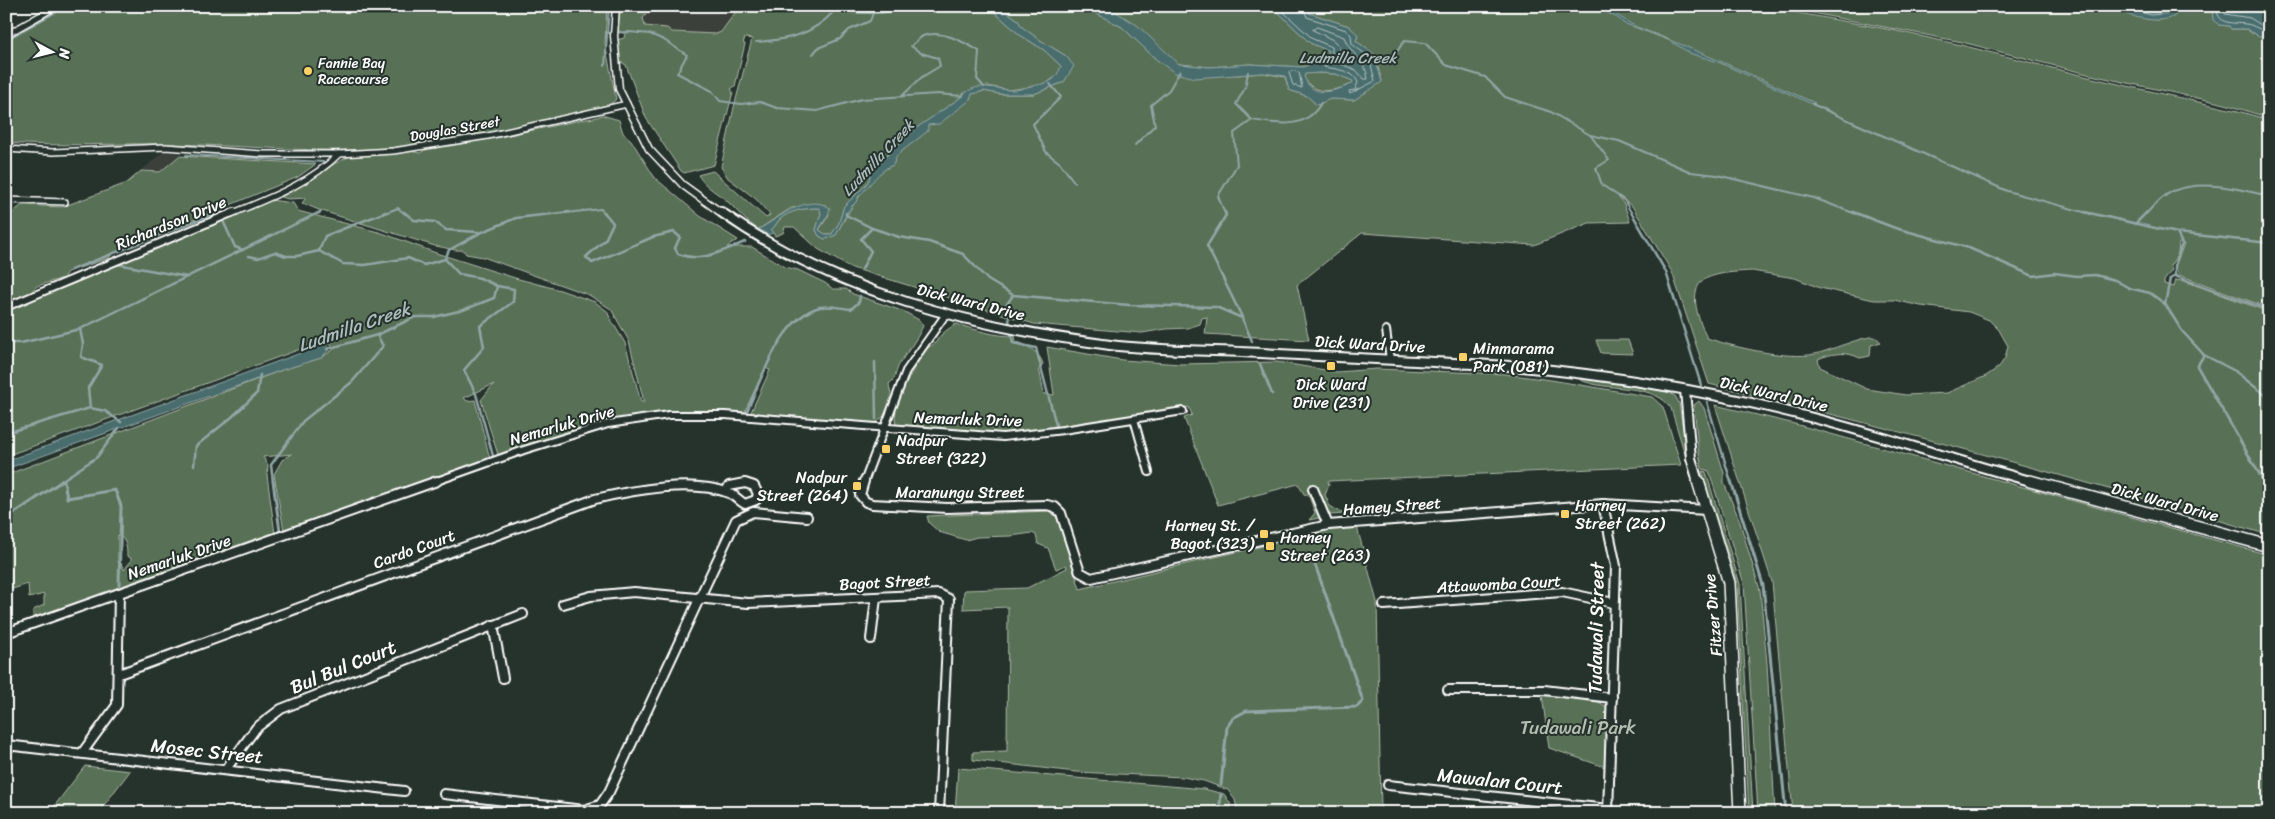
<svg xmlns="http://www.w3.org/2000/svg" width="2275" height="819" viewBox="0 0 2275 819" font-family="Sriracha,sans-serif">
	<rect width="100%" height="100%" fill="#26332d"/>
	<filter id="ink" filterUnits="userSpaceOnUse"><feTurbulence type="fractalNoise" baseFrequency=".02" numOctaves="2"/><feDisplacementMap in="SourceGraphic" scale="10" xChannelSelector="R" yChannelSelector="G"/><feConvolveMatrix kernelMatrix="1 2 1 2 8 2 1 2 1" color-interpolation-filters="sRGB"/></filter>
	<g filter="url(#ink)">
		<g fill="#3b413a">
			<polygon points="653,6 740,6 721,32 716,34 672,32 645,26 643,18"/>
			<polygon points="163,152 182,153 160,172 141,171"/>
		</g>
		<g fill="#597054" stroke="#acb8aa" fill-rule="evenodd">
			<path d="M 65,6 L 607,6 L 605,43 L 616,99 C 608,111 574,114 560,118 C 496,132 421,148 355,150 C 293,151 231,145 169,144 C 115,143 61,147 6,143 L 6,38 Z"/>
			<path d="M 621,6 L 642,6 L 644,10 L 650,11 L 643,18 L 645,26 L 667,28 L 672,32 L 716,34 L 721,32 L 740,6 L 928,6 L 932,9 L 991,9 L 1020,35 L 1044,50 L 1061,66 L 1058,75 L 1044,85 L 1009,90 L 987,86 L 964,93 L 960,98 L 912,131 L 871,171 L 869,180 L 865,186 L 844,206 L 839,223 L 832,234 L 825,234 L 819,230 L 829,215 L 826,205 L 791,208 L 759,229 C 746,223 738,211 728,202 C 717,192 707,189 698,175 L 713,171 L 766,218 L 770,215 L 756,199 L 728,178 L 721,167 L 734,107 L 752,39 L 745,38 L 743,43 L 745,44 L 735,86 L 731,89 L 733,92 L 714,165 L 684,173 L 681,171 L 646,118 L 626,65 L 619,61 L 617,40 L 624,38 L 625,34 L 617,30 Z"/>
			<path d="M 998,6 L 1082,6 L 1122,27 L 1158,61 L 1237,75 L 1263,73 L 1285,77 L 1289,90 L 1307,96 L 1317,105 L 1329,99 L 1354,100 L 1382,81 L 1374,54 L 1356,41 L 1358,35 L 1349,26 L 1309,13 L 1307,6 L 1760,6 L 1892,30 L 1961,45 L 2092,78 L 2238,111 L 2269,120 L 2269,308 L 2179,275 L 2175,267 L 2184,244 L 2179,243 L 2178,254 L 2170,266 L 2172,270 L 2164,281 L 2164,284 L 2174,287 L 2176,280 L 2184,281 L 2269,312 L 2269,535 C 2084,481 1897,429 1709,384 L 1672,272 L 1632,206 L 1618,197 L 1624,204 L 1630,222 L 1589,223 L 1534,245 L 1362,233 L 1297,285 L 1309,340 L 1205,334 L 1207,317 L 1202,318 L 1200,324 L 1188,328 L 1166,329 L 1142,333 L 1034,324 L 849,267 L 818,249 L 794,227 L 785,227 L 783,233 L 775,236 L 771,230 C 775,227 776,224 779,220 C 789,210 806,208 819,208 L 821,213 L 816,230 L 819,236 L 825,239 L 836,235 C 846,215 871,173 893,165 L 897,155 L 927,131 L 927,125 L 969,101 L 972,94 L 984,91 L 999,94 L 1034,94 L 1064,82 L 1073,66 L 1066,56 L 1040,40 L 1022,27 L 1017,19 ZM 1752,271 L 1795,278 L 1820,288 L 1874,300 L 1894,300 L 1921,306 L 1969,312 L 1989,320 L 1999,330 L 2008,346 L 2005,358 L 1999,367 L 1986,376 L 1947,393 L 1906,395 L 1867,389 L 1820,367 L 1818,359 C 1832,353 1846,351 1860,358 L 1870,356 L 1871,345 L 1881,342 C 1879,340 1877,338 1874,337 C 1866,335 1826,352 1815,354 C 1788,360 1733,347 1707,338 C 1700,324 1686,290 1705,279 C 1719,272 1737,272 1752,271 Z"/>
			<polygon points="1103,6 1272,6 1310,43 1329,51 1326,58 1303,67 1250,64 1210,67 1179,64 1113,10"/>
			<polygon points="1776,6 2102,6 2147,19 2161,20 2176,12 2174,6 2206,6 2212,10 2219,25 2229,26 2231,29 2247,29 2251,33 2269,35 2269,118 2225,104 2091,75 1962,42"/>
			<path d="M 1311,73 L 1336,74 L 1353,81 L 1352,84 C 1336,90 1314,98 1304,77 L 1305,74 Z"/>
			<path d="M 602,115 L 619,120 L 623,133 L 631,140 L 655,178 L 700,216 L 738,240 L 727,247 L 752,247 L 785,267 L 798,270 L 825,283 L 833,289 L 846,289 L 853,294 L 905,312 L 919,320 L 923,326 C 917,340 908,350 900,363 C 895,371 897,378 889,384 C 889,388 892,395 891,399 C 889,411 881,424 868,424 L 750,414 L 770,370 L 765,368 L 744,413 C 714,411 684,410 653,414 C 599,420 549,438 498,455 L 481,400 L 494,384 L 464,398 L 467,401 L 475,400 L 490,459 L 284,531 L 274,474 L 282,460 L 292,454 L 263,457 L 268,465 L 267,475 L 275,534 L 33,618 L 33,610 L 44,605 L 44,594 L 29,598 L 28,584 L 6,591 L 6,475 L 282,370 L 321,358 L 334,349 L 328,339 L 6,456 L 6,310 L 73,284 L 270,200 L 293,203 L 298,211 L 382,233 L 436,253 L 515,278 L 560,290 L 595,302 L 607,311 L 610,318 L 625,343 L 641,402 L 644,402 L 629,341 L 611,309 L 589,295 L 483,257 L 466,254 L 463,250 C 453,251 445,247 435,246 L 319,210 L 302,203 L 306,198 L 288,199 L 281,197 L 314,178 L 332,165 L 350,156 L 410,151 L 420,153 L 425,150 C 476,142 526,132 576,121 C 586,118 592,120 602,115 ZM 118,535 C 126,539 127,547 127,556 L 131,558 L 131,561 L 124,570 L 121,563 L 118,562 Z"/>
			<polygon points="179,156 316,164 298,177 113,253 109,258 67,272 63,278 37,286 28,295 6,303 6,218 22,205 62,207 127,183 141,171 160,172"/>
			<path d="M 956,324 C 977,330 993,336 1015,336 L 1016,342 C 1027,344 1040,353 1043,364 L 1039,368 L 1044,394 L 1054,395 L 1047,347 L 1122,360 L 1181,364 L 1277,362 L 1337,372 L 1376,369 L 1504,374 L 1551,380 L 1652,397 L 1663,407 L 1681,465 L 1328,481 L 1329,485 L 1325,495 L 1330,506 L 1344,514 L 1330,515 L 1313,497 L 1319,518 L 1309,520 L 1315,513 L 1309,496 L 1304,494 L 1298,484 L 1218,505 L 1184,418 L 1192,415 L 1189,407 L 1025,432 L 987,433 L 900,426 L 896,424 C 890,407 916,363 927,349 C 929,346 934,345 936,342 C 941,333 947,330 956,324 Z"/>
			<polygon points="1596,340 1628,340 1633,354 1601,353"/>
			<path d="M 1578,378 L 1667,391 L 1675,396 L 1679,403 L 1689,468 L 1671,408 C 1655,385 1618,390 1593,384 C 1587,382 1582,382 1578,378 Z"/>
			<polygon points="1699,401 1704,408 1724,473 1724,483 1739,519 1760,590 1767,663 1775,813 1758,813 1744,584 1709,471 1702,469 1698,448 1694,405"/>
			<polygon points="1715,405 1791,423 2269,555 2269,813 1793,813 1772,582"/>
			<polygon points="1702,471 1706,472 1740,584 1753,813 1749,813 1737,583"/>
			<polygon points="1050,511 1057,518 1080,589 1330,530 1357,527 1377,602 1381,813 1238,813 1235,800 1228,790 1204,781 1183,777 1076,772 973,760 973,752 1007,751 1008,607 963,609 964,590 1027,588 1067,568 1066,565 1056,569 1048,548 1038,544 1036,535 1032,533 1011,536 977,537 966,540 939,532 929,523 927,516"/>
			<polygon points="1542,695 1594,699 1607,707 1608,715 1605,767 1549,748"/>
			<polygon points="85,766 130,771 98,813 49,813"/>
			<polygon points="958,768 1204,789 1224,794 1230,803 1231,813 955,813"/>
		</g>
		<g fill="#496d6d" stroke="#92a7a7" fill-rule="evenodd">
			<path d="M 928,6 L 998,6 L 1017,19 L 1022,27 L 1040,40 L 1066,56 L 1074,66 L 1064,82 L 1034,94 L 999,94 L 984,91 L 972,94 L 969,101 L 939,124 L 928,125 L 928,131 L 897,155 L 893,165 C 879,170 870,186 858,197 L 858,200 L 849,209 L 836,235 L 825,239 L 819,236 L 816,230 L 821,213 L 819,208 C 806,208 789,210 779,220 C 776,223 775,227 771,230 L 773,233 L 768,235 L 759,229 C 778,219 807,192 830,208 C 829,217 822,222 819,230 L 825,234 L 832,234 L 839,223 L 844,206 L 865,186 L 869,180 L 871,171 L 912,131 L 960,98 C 975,81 990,88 1009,90 C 1018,91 1024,87 1032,86 C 1047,83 1055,83 1061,66 L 1044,50 L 1020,35 L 991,9 L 945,11 Z"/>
			<path d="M 1082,6 L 1103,6 L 1113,10 L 1137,25 L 1179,64 L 1210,67 L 1249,64 L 1303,67 L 1326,58 L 1329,51 L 1310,43 L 1272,6 L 1307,6 L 1309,13 L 1349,26 L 1358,35 L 1356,41 L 1374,54 L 1382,82 L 1354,100 L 1330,99 L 1317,105 L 1307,96 L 1289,90 L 1285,76 L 1263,73 L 1195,78 L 1175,73 L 1158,61 L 1122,27 ZM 1320,73 L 1336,74 L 1353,81 L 1352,84 C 1342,88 1317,99 1308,84 C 1306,82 1306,79 1304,77 L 1305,74 Z"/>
			<path d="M 1593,6 C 1609,6 1623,21 1637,27 C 1697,50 1756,77 1815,103 L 1812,104 L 1718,62 L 1692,54 L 1668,40 L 1623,23 L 1618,18 Z"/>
			<path d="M 2102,6 L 2174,6 L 2176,12 L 2175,16 C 2153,27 2125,13 2102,6 Z"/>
			<polygon points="2206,6 2269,6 2269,35 2259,36 2247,29 2231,29 2229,26 2219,25 2213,20 2212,10"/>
			<polygon points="328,343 329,350 321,358 282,370 6,469 6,461"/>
		</g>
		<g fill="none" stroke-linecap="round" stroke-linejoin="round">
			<g stroke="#b6c5c5" stroke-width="1">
				<path d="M 1277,6 L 1313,39 L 1332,47 L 1332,56 L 1324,67 C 1335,69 1353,70 1358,82 L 1355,90 L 1349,91 L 1350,94 L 1375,81 L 1369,57 L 1352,44 L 1351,35 L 1346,30 L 1307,17 L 1303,6"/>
				<polyline points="2120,6 2151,15 2169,13 2170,6"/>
				<path d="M 2216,6 C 2218,26 2230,22 2246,24 C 2255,25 2259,31 2269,31"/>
				<polyline points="2223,6 2225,14 2250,18 2261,25 2269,24"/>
				<path d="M 1317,27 L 1344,37 C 1350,54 1366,60 1368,79 L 1364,79 L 1356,70 L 1338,63 L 1339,46 L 1333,40 L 1313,30 Z"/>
				<polygon points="1291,71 1299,72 1302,88 1293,85 1289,73"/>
			</g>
			<g stroke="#92a7a7" stroke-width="2">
				<path d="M 824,6 C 850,15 886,16 912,6"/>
				<polyline points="606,33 629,32 650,34 664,40 687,55 677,73 712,91 720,101 741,104 760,102 777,108 817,111 862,99 937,94 963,96"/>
				<polyline points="13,36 67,6"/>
				<path d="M 756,42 C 787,40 813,35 834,11"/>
				<polyline points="813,54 818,48 840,39 849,30 870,21 873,13"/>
				<polyline points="1372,58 1392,59 1404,41 1425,43 1446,65 1485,77 1505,97 1551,112 1590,135 1619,141 1691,172 1717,175 1814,198 1856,214"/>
				<polyline points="605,66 609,6"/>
				<polyline points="1248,72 1245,88 1236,104 1252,120"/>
				<polyline points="1050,84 1061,97 1033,124 1046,152 1060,163 1075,183"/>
				<path d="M 903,95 L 922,77 L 940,66 L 938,58 L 921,53 L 911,46 C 915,43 919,38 923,36 C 941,29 964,42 979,51 L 977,79 L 984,87"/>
				<polyline points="1812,104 2007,191 2091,214"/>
				<polyline points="1591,136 1609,160 1596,168 1602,185 1624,200 1632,214"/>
				<polyline points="1135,145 1155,125 1151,105 1169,90 1180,71"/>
				<polyline points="186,155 324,162"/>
				<polyline points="318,214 321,212"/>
				<polyline points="382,214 398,208 405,214"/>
				<polyline points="557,214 601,209 605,214"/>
				<path d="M 1225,214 L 1218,196 L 1237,165 L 1234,133 L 1252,120 C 1278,124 1306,130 1321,103"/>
				<path d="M 2146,214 C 2153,206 2162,196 2173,191 C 2202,179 2240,189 2269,196"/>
			</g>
			<g stroke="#92a7a7" stroke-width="2.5">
				<polyline points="404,212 414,220 435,222 446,230 478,232"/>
				<path d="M 604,212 L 613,223 L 605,240 L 586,257 L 592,263 L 653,237 L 674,232 L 680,237 L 675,248 L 678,254 C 702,263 722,251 745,242"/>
				<polyline points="1225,212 1226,215 1207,246 1242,317"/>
				<polyline points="1631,212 1666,272 1701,385"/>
				<polyline points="1853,212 1895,228 1969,248 2033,276 2054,273 2077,276 2095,275 2115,280 2129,288 2150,293 2165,304"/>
				<polyline points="2085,212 2177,233 2269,243"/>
				<polyline points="846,213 846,215 872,228 899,237 929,242 963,254 988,280 1013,295 1129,305 1216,307 1242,318 1252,341"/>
				<polyline points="224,223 235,247 243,250"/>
				<polyline points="2135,224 2147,212"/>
				<polyline points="2177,233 2182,244 2175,263 2175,276 2170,279 2165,304 2182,331 2204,355 2235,371 2269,398"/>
				<polyline points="319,251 325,236 386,212"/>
				<polyline points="249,256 258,258 275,252 286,256 297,256 319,251 343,264 365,265 408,258 424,265 445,259"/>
				<polyline points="117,264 187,277"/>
				<polyline points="862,269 871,251 861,239 872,228"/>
				<polyline points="71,270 213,214 219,214"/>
				<polyline points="2175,276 2269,310"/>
				<polyline points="1010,326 1007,304 1013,295"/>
				<polyline points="80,329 83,344 81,357 102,365 88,388 90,408 105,411 121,422"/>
				<polyline points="1011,332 1013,343 1036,348 1056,425"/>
				<polyline points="6,343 21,343 80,329 320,212"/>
				<polyline points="327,349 377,335 415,317 434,317 463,310 494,298 497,286 480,278 459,274 445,259 449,250 480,233 516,218 569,212"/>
				<polyline points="2204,355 2197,366 2264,482"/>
				<polyline points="6,357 6,359"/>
				<polyline points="875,362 876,419"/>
				<polyline points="1260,364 1272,394"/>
				<polyline points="1707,402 1731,482"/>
				<path d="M 747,411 C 762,378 781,317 820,307 C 830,305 841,308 851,309 L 859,302 L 860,296"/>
				<polyline points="6,433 90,408"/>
				<polyline points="493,456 476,394 464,370 484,347 480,326 513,302 514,289 497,286"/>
				<polyline points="194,465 196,446 232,417 257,393 260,375"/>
				<polyline points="60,482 64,479"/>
				<polyline points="64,482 64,479 97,457 119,428"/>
				<polyline points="273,482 271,465 303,421 352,382 383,346 377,335"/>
			</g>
			<g stroke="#92a7a7" stroke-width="3">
				<polyline points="64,481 67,498 115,490 121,506 119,585"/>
				<polyline points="273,481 280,531"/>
				<polyline points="1731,481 1763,585 1786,813"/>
				<polyline points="2263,481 2269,491"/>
				<polyline points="6,515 16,512 62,481"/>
				<polyline points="1221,785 1227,727 1233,718 1246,711 1357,707 1363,701 1312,556"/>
				<polyline points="1219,813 1221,794"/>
			</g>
			<g stroke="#fff" stroke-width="8">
				<g id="minor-far2">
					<polyline points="6,35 57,6"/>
					<polyline points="6,149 53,152 165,147 263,154 339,154 393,151 488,136 627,104"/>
					<polyline points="6,200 65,202"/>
					<path d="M 231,214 C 269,198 309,184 339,154"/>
				</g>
			</g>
			<g stroke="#fff" stroke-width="10">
				<g id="minor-far1">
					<polyline points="6,307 234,212"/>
					<polyline points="1386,330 1390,360"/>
					<polyline points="1134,419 1149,472"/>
					<polyline points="434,482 524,450 608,424 669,415 725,415 1003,437 1063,430 1183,411"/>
					<polyline points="864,482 906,371 946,314"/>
				</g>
			</g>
			<g stroke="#fff" stroke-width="12">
				<g id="minor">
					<polyline points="864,481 860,495 866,502 872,504 947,508 1047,505 1055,507 1061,513 1080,572 1091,578 1328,525 1603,504 1707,510"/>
					<polyline points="1313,489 1328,525"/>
					<polyline points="1603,504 1616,566 1608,813"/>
					<polyline points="563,604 591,596 634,592 748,603 939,594 949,599 939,813"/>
					<polyline points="1384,605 1562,592 1614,603"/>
					<polyline points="493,625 503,678"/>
					<polyline points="6,633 437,481"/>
					<polyline points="871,639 876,598"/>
					<path d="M 119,674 L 595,499 C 634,490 691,479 729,493 C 735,495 739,501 745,504 L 756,500 L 758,494 L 754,486 L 745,483 L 729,486 L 726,491"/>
					<polyline points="1448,690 1544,690 1612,698"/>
					<polyline points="6,745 404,791"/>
					<polyline points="82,753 117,705 119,593"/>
					<polyline points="226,769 256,728 281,709 523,614"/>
					<polyline points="1388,785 1608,809"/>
					<polyline points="444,794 584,810 600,805 609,792 736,520 753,512 807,517"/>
				</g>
			</g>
			<g stroke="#fff" stroke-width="9">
				<polyline id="tertiary-far2" points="616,6 614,36 619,89 649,149 683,185 723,214"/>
			</g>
			<g stroke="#fff" stroke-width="12">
				<g id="tertiary-far1">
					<path d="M 721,212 C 835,293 973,327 1110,345 C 1158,351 1212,350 1261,353 C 1344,357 1428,362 1511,366 C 1612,375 1714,392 1813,418 C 1887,437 1960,462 2034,482"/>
					<polyline points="1685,390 1691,458 1698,482"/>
				</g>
			</g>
			<g stroke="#fff" stroke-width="14">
				<g id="tertiary">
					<polyline points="1698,481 1729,583 1740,813"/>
					<polyline points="2030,481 2269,546"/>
				</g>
			</g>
			<use href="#minor-far2" stroke="#26332d" stroke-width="5"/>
			<use href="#minor-far1" stroke="#26332d" stroke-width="6"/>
			<use href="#minor" stroke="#26332d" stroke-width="8"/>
			<use href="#tertiary-far2" stroke="#26332d" stroke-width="6"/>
			<use href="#tertiary-far1" stroke="#26332d" stroke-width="8"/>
			<use href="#tertiary" stroke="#26332d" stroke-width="11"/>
		</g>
	</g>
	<g fill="#ffd166" stroke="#26332d" stroke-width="2">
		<circle cx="308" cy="71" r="5"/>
		<rect x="1458" y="352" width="10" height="10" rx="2.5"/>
		<rect x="1326" y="361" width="10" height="10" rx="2.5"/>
		<rect x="881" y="444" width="10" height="10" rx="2.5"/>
		<rect x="852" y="481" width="10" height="10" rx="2.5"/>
		<rect x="1560" y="509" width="10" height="10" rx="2.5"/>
		<rect x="1259" y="529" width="10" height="10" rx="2.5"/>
		<rect x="1265" y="541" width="10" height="10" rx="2.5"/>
	</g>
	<g text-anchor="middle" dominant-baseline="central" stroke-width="4" stroke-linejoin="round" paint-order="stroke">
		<g font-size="14" fill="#fff" stroke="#26332d" text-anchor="start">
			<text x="318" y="63">Fannie Bay<tspan x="318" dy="16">Racecourse</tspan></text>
		</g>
		<g font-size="14" fill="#fff" stroke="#26332d">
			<text transform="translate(455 129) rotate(-10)">Douglas Street</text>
		</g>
		<g font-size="15" font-style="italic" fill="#adbdbd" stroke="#26332d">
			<text x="1348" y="58">Ludmilla Creek</text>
			<text transform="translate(878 158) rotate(-47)">Ludmilla Creek</text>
		</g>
		<g font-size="16" fill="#fff" stroke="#26332d">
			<text transform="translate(171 223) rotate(-22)">Richardson Drive</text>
			<text transform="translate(971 302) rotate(14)">Dick Ward Drive</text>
			<text transform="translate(1370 344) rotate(3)">Dick Ward Drive</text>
			<text transform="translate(1774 394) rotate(13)">Dick Ward Drive</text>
			<text transform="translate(968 419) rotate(2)">Nemarluk Drive</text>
			<text transform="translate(562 425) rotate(-16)">Nemarluk Drive</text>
			<text x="960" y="492">Maranungu Street</text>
			<text transform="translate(2165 502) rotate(15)">Dick Ward Drive</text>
			<text transform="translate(1392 506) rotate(-4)">Hamey Street</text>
			<text transform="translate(414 549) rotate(-20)">Cardo Court</text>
			<text transform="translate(179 557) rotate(-19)">Nemarluk Drive</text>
			<text transform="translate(885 582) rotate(-3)">Bagot Street</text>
			<text transform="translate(1499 584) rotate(-3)">Attawomba Court</text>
			<text transform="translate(1713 615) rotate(-95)">Fitzer Drive</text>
		</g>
		<g font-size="16" fill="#fff" stroke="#26332d" text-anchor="start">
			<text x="1473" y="348">Minmarama<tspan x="1473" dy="18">Park (081)</tspan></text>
			<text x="1331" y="384" text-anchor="middle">Dick Ward<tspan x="1331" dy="18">Drive (231)</tspan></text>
			<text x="896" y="440">Nadpur<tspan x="896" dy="18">Street (322)</tspan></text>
			<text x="847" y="477" text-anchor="end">Nadpur<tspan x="847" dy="18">Street (264)</tspan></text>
			<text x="1575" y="505">Harney<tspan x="1575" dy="18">Street (262)</tspan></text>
			<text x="1254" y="525" text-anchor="end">Harney St. /<tspan x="1254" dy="18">Bagot (323)</tspan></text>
			<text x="1280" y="537">Harney<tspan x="1280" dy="18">Street (263)</tspan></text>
		</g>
		<g font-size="18" font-style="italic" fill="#adbdbd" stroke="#26332d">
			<text transform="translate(354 327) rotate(-19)">Ludmilla Creek</text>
		</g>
		<g font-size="19" fill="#fff" stroke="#26332d">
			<text transform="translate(1596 628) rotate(-89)">Tudawali Street</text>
			<text transform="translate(343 667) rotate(-22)">Bul Bul Court</text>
			<text transform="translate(207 751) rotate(6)">Mosec Street</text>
			<text transform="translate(1500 781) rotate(6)">Mawalan Court</text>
		</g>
		<g font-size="19" fill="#b4bfb2" stroke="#26332d">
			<text x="1578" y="727">Tudawali Park</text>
		</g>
	</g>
	<rect width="2275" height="819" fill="none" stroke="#26332d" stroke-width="25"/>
	<rect x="12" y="12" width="2250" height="794" fill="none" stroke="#fff" stroke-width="2" filter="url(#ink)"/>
	<g transform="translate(52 52) rotate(97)" stroke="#26332d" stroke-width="4" paint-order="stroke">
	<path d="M0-4L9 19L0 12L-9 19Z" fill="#ffffff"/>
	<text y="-8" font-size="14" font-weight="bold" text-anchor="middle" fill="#ffffff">N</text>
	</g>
</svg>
